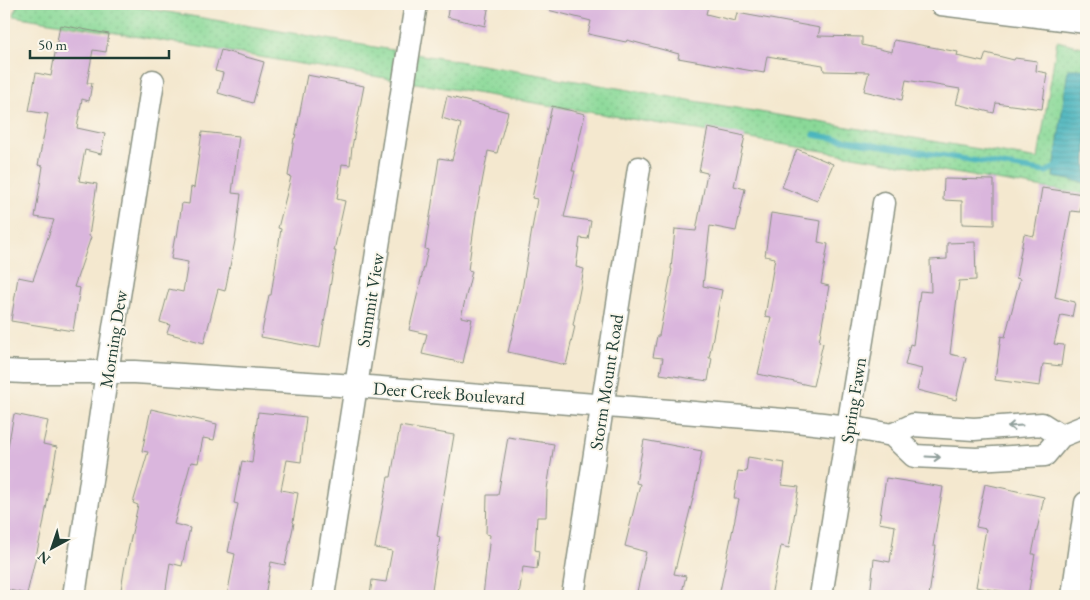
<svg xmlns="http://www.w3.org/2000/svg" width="1090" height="600" viewBox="0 0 1090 600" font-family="'EB Garamond',serif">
	<defs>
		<pattern id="grass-dots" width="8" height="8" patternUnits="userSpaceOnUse" patternTransform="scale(1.25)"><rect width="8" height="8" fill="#8ad998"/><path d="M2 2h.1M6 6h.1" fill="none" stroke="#77bb84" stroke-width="1.8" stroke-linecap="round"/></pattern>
		<pattern id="water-rules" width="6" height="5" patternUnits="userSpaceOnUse" patternTransform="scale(1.25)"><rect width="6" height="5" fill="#41b1bb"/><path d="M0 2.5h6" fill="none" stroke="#369199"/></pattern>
	</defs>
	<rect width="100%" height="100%" fill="#fbf7ec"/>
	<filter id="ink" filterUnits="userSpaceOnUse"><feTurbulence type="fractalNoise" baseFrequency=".02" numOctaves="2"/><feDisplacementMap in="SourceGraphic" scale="10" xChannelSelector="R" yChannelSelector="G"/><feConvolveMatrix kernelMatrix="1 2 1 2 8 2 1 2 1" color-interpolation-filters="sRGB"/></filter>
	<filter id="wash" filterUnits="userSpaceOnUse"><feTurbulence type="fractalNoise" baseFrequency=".0096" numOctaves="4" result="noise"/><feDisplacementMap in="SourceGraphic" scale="20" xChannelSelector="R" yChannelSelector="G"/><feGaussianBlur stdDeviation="1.12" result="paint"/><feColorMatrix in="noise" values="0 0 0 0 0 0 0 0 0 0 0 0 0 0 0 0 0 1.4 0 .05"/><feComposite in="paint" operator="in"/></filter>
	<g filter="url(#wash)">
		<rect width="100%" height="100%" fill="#f4e8cf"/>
		<polygon fill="url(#grass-dots)" stroke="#548b66" points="17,4 120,4 1038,159 1057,41 1086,48 1086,195 14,16"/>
		<polygon fill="url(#water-rules)" stroke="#307778" points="1068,69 1086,69 1086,183 1053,177"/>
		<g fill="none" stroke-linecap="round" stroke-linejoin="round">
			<polyline stroke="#41b1bb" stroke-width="5.5" points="814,135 1046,172 1060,165"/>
		</g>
		<g id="blocks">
			<g fill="#dab6dd">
				<polygon points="449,4 489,4 485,26 447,17"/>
				<polygon points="545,4 697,4 708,6 706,14 735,21 737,13 820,28 818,36 862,37 862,45 892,52 894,40 958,52 957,56 983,62 986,53 1014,60 1015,58 1037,61 1036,71 1047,73 1042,109 996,103 994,113 956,104 960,89 906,80 902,100 864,91 869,72 824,71 823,65 767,56 764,73 678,58 679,54 627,40 626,42 588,34 591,21 544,9"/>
				<polygon points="60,25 109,34 106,52 93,50 87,83 92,83 89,101 82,99 77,128 105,134 101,154 85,150 79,181 97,184 89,236 91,237 74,287 80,288 73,331 11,321 18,277 33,280 54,220 35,217 43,166 38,165 48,114 29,111 36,73 51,76"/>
				<polygon points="221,50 264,62 253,103 218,93 223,73 215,71"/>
				<polygon points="307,75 364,86 352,147 350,165 342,164 337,199 345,201 334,251 336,251 320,348 261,337 269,295 271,295 281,229 278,228 291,177 288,176 294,138 295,138"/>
				<polygon points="447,96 508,112 497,153 488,151 476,214 468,270 472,271 461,317 472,319 463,363 422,354 427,334 409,330 428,250 425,249 439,158 452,160 461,124 442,118"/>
				<polygon points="552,106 585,114 572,171 575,171 564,217 591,221 588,239 580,238 576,267 584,269 573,325 575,326 566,365 508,352 520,302 537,199 532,198"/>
				<polygon points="708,128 745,136 734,186 745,189 736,231 710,226 703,286 722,290 709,358 712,358 708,381 660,374 663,358 653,357 657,336 659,336 672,269 671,269 675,229 696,231 707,173 699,171"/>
				<polygon points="202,132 239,136 232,193 241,194 235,241 225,291 218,289 204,343 167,333 170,325 160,322 169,289 183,292 188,262 171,259 175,236 177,237 182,203 189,204 191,187 194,188"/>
				<polygon points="797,149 833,164 817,201 782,187"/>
				<polygon points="944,179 994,180 994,225 962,224 962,201 943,200"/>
				<polygon points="1042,188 1083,194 1080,212 1071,211 1055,297 1075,302 1072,317 1061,315 1054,344 1064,345 1061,366 1043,364 1040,386 995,380 1001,336 1005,337 1020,279 1016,278 1024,234 1034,236"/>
				<polygon points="771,213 821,221 818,242 828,244 821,284 829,286 819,342 823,343 813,386 758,374 771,317 765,316 775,258 765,256"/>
				<polygon points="975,242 976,280 959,281 950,354 966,358 956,400 917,390 922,369 905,365 910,344 913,345 920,291 931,292 930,260 947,259 947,243"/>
				<polygon points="151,409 217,424 214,440 203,438 198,463 191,462 174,524 190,528 182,566 170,563 165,596 120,596 125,565 138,505 133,503 148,452 142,451"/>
				<polygon points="258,412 306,417 301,462 287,460 281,490 298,493 293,522 294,523 285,565 271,562 265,596 227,596 235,554 228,552 238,504 234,503 242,461 252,463"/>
				<polygon points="14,414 48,421 43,444 57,447 43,526 27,594 4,589 4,468"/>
				<polygon points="400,426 454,435 437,536 440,537 431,596 370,596 372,580 386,582 392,551 375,548 388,477 391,477"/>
				<polygon points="508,437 554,444 547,489 546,517 537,517 535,550 539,551 537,569 523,567 519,596 483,596 490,535 486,534 487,495 498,495"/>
				<polygon points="644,440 702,451 694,494 674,574 686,576 681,596 636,596 646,552 625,546 640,484 636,483"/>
				<polygon points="748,457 785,463 782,485 799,487 789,548 781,546 771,596 719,596 739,499 734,499 738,471 746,472"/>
				<polygon points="886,478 943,487 933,546 936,546 929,596 870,596 874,559 890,562 895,526 879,523"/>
				<polygon points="985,484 1044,497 1032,554 1035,554 1028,596 976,587 986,529 976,527"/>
			</g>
		</g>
	</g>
	<g filter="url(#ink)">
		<use href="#blocks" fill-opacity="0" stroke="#8a9282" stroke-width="1"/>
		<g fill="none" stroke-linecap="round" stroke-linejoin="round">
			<g stroke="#8a9282" stroke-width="25">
				<g id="minor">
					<polyline points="941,4 1086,22"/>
					<polyline points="4,371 24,372 135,372 356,386 796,421 849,427 892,435 914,456 976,459 1045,455 1061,436 1086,426"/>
					<polyline points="892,435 913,425 974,429 1042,424 1061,436"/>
					<polyline points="74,596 107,372 153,81"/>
					<polyline points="323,596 416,4"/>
					<polyline points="573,596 639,168"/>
					<polyline points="821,596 884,203"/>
					<polyline points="1073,596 1086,503"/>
				</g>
			</g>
			<use href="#minor" stroke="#fff" stroke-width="22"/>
		</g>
		<defs><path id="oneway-shaft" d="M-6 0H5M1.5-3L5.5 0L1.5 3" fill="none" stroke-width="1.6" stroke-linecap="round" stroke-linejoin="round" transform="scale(1.25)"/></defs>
		<g stroke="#8f9e9a">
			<use href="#oneway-shaft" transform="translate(1015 426) rotate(176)"/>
			<use href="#oneway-shaft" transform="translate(933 457) rotate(3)"/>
		</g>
	</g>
	<g text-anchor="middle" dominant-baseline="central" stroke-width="4" stroke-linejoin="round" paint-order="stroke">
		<g font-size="18" fill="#1f3d34" stroke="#fbf7ec">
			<text transform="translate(370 300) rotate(-81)">Summit View</text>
			<text transform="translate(113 339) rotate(-81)">Morning Dew</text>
			<text transform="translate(606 382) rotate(-81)">Storm Mount Road</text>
			<text transform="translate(449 393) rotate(4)">Deer Creek Boulevard</text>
			<text transform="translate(853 400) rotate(-81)">Spring Fawn</text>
		</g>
	</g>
	<rect width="1090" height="600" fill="none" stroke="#fbf7ec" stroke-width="20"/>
	<g transform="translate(52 548) rotate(220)" stroke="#fbf7ec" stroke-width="4" paint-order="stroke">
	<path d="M0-4L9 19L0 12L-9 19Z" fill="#1f3d34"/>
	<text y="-8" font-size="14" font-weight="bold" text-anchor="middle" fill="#1f3d34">N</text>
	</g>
	<path d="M30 50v8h139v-8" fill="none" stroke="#1f3d34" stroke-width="2.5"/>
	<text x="38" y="50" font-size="15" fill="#1f3d34" stroke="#fbf7ec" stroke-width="4" paint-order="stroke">50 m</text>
</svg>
